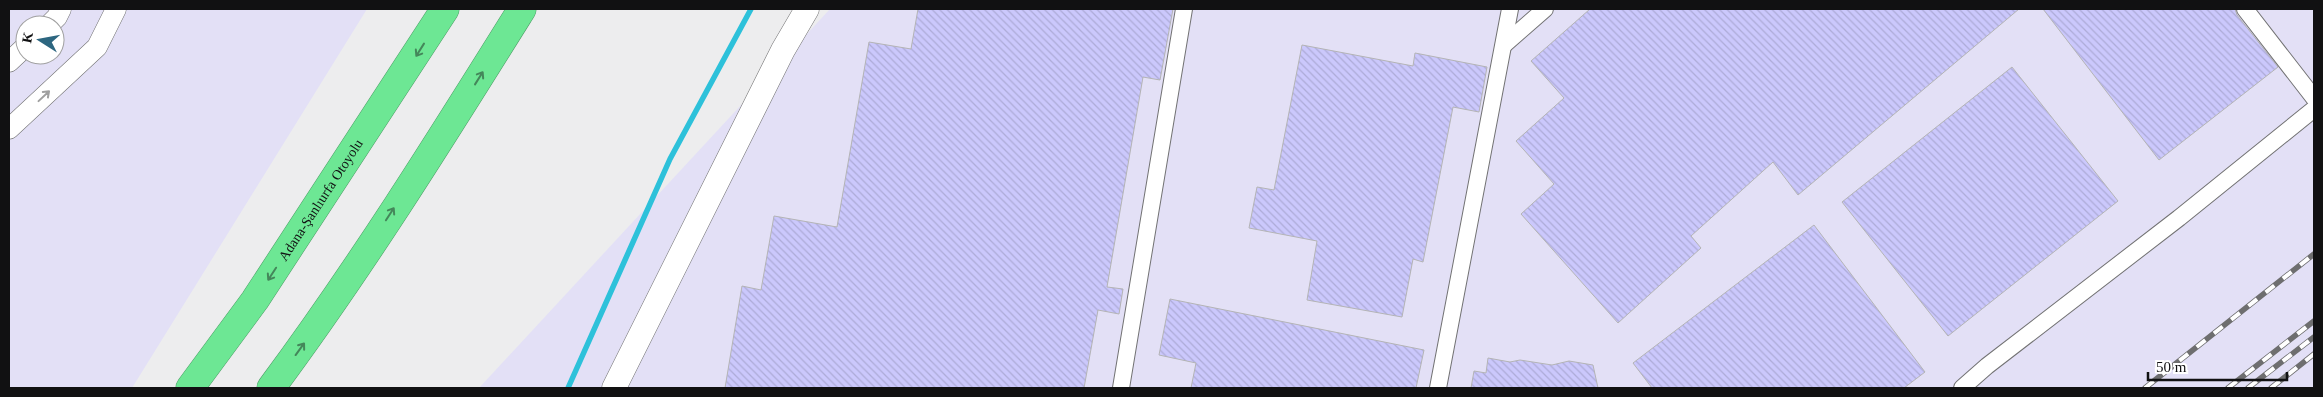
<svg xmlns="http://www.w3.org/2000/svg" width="2323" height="397" viewBox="0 0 2323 397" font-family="Georgia,serif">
	<defs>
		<pattern id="building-back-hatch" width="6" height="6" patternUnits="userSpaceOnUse" patternTransform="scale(1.25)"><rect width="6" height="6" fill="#cbc8fc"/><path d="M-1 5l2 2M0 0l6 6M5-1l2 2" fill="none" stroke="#adabd7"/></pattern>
	</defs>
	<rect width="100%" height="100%" fill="#ededee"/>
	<g fill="#e3e0f6" fill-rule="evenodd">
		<path d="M 9,9 L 367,9 L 132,388 L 9,388 ZM 25,25 L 55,25 L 55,55 L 25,55 Z"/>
		<polygon points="830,9 2314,9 2314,388 479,388"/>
	</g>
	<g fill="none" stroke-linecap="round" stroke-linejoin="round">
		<polyline stroke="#2dc1da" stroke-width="5.5" points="568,388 670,159 751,9"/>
	</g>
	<g fill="url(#building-back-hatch)" stroke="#b4b4b5">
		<polygon points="918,9 1173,9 1160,80 1143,77 1107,287 1123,289 1119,314 1098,310 1084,388 725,388 742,286 761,290 774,216 837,227 869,42 911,49"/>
		<polygon points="1590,9 2019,9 1798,195 1773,162 1691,236 1701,248 1618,323 1521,214 1554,184 1516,141 1564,98 1531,61"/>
		<polygon points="2043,9 2235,9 2237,15 2278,67 2159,160"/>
		<polygon points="1302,45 1413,66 1415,53 1487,67 1479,112 1453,107 1423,262 1413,259 1402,317 1307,300 1317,241 1249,228 1257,187 1274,190"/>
		<polygon points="2012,67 2118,201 1948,336 1842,202"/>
		<polygon points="1814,225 1925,372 1904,388 1652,388 1633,363"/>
		<polygon points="1170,299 1424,350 1416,388 1191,388 1196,363 1159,355"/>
		<polygon points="1488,358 1510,362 1520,360 1552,365 1569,361 1593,365 1598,388 1471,388 1474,371 1486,373"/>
	</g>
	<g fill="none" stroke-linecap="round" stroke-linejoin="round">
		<g stroke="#727273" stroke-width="18">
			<g id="minor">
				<polyline points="2245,9 2314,98"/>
				<polyline points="1505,44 1545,9"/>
				<polyline points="1121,388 1184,9"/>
				<polyline points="1438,388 1510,9"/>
				<polyline points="1962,388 1987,366 2179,218 2314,109"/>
			</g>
		</g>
		<g stroke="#727273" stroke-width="21">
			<g id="tertiary">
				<polyline points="49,25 57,17 61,9"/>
				<polyline points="9,62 25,47"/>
				<polyline points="9,129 97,47 116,9"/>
			</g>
		</g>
		<g stroke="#727273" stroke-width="25">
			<polyline id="secondary" points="614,388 783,50 807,9"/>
		</g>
		<g stroke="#4d9c66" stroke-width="29">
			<g id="motorway">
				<path id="s1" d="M 190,388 L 255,300 L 445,9"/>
				<path d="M 271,388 C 361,267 442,137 522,9"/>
			</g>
		</g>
		<use href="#minor" stroke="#fff" stroke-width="16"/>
		<use href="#tertiary" stroke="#fff" stroke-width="20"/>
		<use href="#secondary" stroke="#fff" stroke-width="24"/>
		<use href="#motorway" stroke="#6de794" stroke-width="28"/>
		<g stroke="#6e6e6f" stroke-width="5.5">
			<g id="rail">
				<polyline points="2145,388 2314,254"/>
				<polyline points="2228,388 2314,321"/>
				<polyline points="2248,388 2314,337"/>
				<polyline points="2271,388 2314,354"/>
			</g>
		</g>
		<use href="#rail" stroke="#fff" stroke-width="4" stroke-dasharray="11" stroke-linecap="butt"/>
	</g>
	<defs><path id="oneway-shaft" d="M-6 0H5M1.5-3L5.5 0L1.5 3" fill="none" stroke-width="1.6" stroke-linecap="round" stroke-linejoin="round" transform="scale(1.25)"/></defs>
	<g stroke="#44875a">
		<use href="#oneway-shaft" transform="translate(420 50) rotate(122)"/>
		<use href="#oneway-shaft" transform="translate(479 78) rotate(-58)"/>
		<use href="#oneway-shaft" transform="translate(390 214) rotate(-57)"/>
		<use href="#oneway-shaft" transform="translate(272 274) rotate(123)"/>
		<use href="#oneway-shaft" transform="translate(300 349) rotate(-54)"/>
	</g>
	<use stroke="#a0a0a0" href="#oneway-shaft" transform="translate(44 96) rotate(-43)"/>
	<g text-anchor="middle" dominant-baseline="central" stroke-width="5" stroke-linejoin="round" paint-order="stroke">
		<g font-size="14" fill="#111112" stroke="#fff">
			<text stroke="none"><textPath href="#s1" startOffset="229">Adana-Şanlıurfa Otoyolu</textPath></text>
		</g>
	</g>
	<rect width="2323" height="397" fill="none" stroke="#111112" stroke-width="20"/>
	<g transform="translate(40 40) rotate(281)"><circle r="24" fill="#ffffff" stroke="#a0a0a0"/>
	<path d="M0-4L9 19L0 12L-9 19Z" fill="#2d6680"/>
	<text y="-8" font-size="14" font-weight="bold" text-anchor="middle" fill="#111112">K</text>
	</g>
	<path d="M2148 372v8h139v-8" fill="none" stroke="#111112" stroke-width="2.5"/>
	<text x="2156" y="372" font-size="15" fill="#111112" stroke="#ffffff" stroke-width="4" paint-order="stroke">50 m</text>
</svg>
